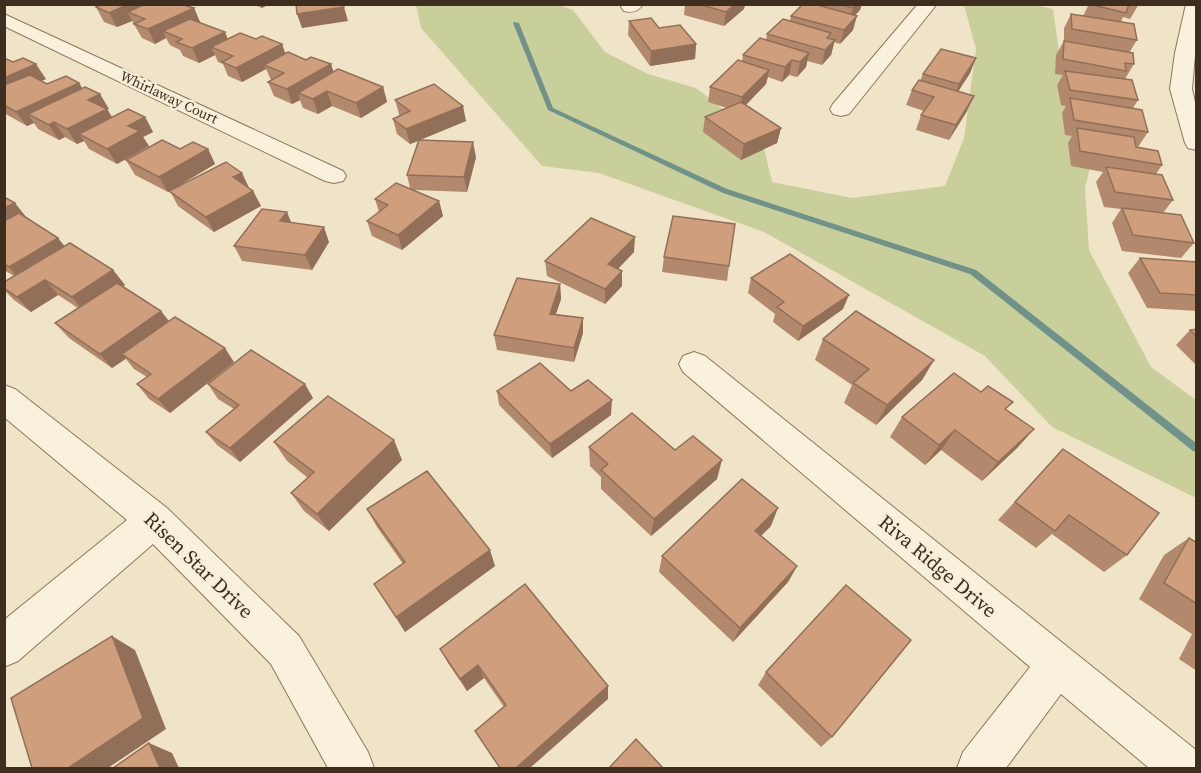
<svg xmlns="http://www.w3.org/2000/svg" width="1201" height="773" viewBox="0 0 1201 773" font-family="'Source Serif 4',serif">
	<rect width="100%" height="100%" fill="#f0e4c8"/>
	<polygon fill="#c9cf9b" points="557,4 573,10 605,52 648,74 696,88 762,140 772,182 852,198 945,186 964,138 976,49 964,5 1032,4 1053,9 1064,87 1093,155 1085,188 1089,250 1151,367 1196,400 1196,498 1052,427 985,356 764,232 599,173 542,166 421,28 416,5"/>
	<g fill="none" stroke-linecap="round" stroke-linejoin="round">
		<polygon fill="#6f938a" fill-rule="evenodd" points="514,22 519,23 553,108 727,189 976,270 1196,443 1196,452 1193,451 970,274 723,193 548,110 513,23"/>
		<g stroke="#8d765c" stroke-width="2">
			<g id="minor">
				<path d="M 623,4 L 643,4 C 638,12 632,13 624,11 L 621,7 Z"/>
				<polygon points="918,4 937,4 849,114 841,116 833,114 830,109 833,104"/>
				<polygon points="1186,4 1196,4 1196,44 1192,89 1196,106 1196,150 1188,148 1185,143 1170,89 1175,53"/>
				<polygon points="4,14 343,171 346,176 343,181 334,183 325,181 4,26"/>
				<polygon points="694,352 705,356 1196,750 1196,768 1149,768 1061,694 1006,768 957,768 963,752 1030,667 683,372 679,364 683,356"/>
				<polygon points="4,385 15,389 167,508 299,636 368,752 374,768 328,768 271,664 153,544 18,661 4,667 4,620 127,520 4,417"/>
			</g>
		</g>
		<use href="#minor" fill="#faf1dc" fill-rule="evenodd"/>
	</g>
	<g fill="#b2896c">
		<polygon points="99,4 180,4 194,8 200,22 228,39 256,39 282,44 285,54 306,60 331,64 333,72 383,87 387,102 361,118 332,106 318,114 303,108 300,100 292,104 274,96 268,82 271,80 266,69 242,82 228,76 223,64 218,62 215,55 199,63 183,56 180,50 170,45 166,38 155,44 142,38 132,21 117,27 104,22 96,7 99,6"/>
		<polygon points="252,4 269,4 262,8"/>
		<polygon points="685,4 745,4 744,9 724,26 684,15"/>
		<polygon points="803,4 862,4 860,10 855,15 853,30 840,44 834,42 831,55 822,65 807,61 806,67 797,77 789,75 782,82 768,77 766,84 746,105 781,128 777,143 741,160 703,132 705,117 727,108 708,102 710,87 742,61 743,55 766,40 767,34 790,21 791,16"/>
		<polygon points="1089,4 1139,4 1130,19 1123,17 1121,22 1137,40 1129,53 1134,64 1125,79 1138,100 1133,108 1148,132 1138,147 1136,146 1162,165 1156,174 1173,200 1163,213 1194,243 1181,258 1122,251 1112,223 1121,209 1104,207 1096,182 1103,172 1071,166 1068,143 1072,136 1065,135 1062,113 1066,106 1061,105 1057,85 1063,75 1055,74 1056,55 1064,41 1064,28 1071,14 1083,16"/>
		<polygon points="629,21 659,28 696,44 695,59 650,66 628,35"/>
		<polygon points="4,58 46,79 41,81 47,84 79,83 82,88 109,109 107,109 112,117 145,117 153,132 143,137 149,146 117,164 89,149 84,141 77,144 65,137 59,140 38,129 34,123 27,126 4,113"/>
		<polygon points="976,58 970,73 958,92 967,111 949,140 916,130 921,115 924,111 906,105 912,90 920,81 923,74"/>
		<polygon points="395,100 466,121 420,140 476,157 467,192 414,190 439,201 443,216 402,250 372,236 367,221 379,212 375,199 410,188 407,175 418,141 410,144 397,134 393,119 400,116 399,114"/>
		<polygon points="180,149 208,149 215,164 180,185 242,173 249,188 253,191 261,206 214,232 178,206 170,191 168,192 135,175 126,160"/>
		<polygon points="4,197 27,218 65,246 113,270 125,285 123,286 161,311 169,321 234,362 170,413 149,399 137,384 147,377 134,369 126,359 112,368 69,338 55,323 78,308 58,295 31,312 14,300 4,290 4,282 14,276 4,270"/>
		<polygon points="329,242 312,270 242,261 234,246"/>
		<polygon points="634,252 618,269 622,271 622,286 605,304 547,276 545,261"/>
		<polygon points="664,257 729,266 727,281 662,272"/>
		<polygon points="1140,258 1197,262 1197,311 1147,308 1128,273"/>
		<polygon points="751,278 843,309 798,341 773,322 775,314 748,293"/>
		<polygon points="560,284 561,299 556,314 583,318 583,333 574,362 497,350 494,335"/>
		<polygon points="1197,329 1197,366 1176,345 1190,330"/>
		<polygon points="823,339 934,360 922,380 876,425 844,403 852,385 815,360"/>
		<polygon points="208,384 313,398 240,462 217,445 206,432 234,409 218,399"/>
		<polygon points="497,391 571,391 611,415 552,458 499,405"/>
		<polygon points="1007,410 1034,429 1017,448 982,481 941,450 925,465 890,437 902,417"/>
		<polygon points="274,442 402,460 329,531 304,511 291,493 308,478 287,461"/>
		<polygon points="589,447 675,450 717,479 651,536 601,489 601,477 590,466"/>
		<polygon points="1063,449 1127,555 1104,572 1052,534 1036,548 998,520"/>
		<polygon points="367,509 495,566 405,632 374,584 403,564 377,527"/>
		<polygon points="771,526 761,536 797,566 788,582 733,642 659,572 662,556"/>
		<polygon points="1189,538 1197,543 1197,671 1179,659 1192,634 1139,599 1164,555"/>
		<polygon points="440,649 608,686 608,699 504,707 484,678 467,691 448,663"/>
		<polygon points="766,672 832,737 821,747 758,685"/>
	</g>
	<g fill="#916f58">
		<polygon points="129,4 158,4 128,12 132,21 117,27 109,13"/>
		<polygon points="260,4 269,4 262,8"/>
		<polygon points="735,4 745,4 744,9 724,26 726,12"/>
		<polygon points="856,4 862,4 860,10 849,22 853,8"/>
		<polygon points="344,7 348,21 302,28 297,14"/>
		<polygon points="194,8 200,22 163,31 166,38 155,44 148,29"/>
		<polygon points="857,16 853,30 840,44 844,30"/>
		<polygon points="225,32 231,47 211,47 215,55 199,63 192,48"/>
		<polygon points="835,40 831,55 822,65 825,50"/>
		<polygon points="282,44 287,58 264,65 266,69 242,82 236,68"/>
		<polygon points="696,44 695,59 650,66 651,51"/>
		<polygon points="809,53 806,67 797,77 800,62"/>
		<polygon points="976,58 970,73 953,99 959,84"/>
		<polygon points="792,60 789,75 782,82 785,67"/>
		<polygon points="36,64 46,79 4,97 4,78"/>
		<polygon points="331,64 336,79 298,93 300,100 292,104 287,89"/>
		<polygon points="769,70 766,84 739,112 742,97"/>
		<polygon points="79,83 88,98 28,114 34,123 27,126 16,112"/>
		<polygon points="383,87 387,102 361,118 356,103"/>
		<polygon points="327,91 332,106 318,114 313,99"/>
		<polygon points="100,94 109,109 107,109 116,124 79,134 84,141 77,144 67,129 88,100"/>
		<polygon points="974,96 967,111 949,140 956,125"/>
		<polygon points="463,106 466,121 410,144 406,129"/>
		<polygon points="145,117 153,132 143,137 149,146 117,164 107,149 128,126"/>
		<polygon points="54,122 65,137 59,140 49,125"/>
		<polygon points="781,128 777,143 741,160 744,144"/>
		<polygon points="473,142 476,157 467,192 464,177"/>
		<polygon points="208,149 215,164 168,192 159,177"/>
		<polygon points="242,173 249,188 240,193 233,177"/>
		<polygon points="253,191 261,206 214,232 206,217"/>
		<polygon points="439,201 443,216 402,250 398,235"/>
		<polygon points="15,203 27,218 4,231 4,208"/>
		<polygon points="287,212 293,227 280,221"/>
		<polygon points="324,227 329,242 312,270 305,255"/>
		<polygon points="635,237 634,252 608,279 608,264"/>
		<polygon points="58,238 70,253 22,282 9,267"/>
		<polygon points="113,270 125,285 84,312 72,297"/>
		<polygon points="622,271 622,286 605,304 605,289"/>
		<polygon points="45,280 58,295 31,312 17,297"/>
		<polygon points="560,284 561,299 551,328 550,314"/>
		<polygon points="849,295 843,309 798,341 803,326"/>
		<polygon points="161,311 172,326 122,354 126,358 112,368 100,354"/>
		<polygon points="583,318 583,333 574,362 574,348"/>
		<polygon points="225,348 234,362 170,413 158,399"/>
		<polygon points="934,360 922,380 876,425 887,405"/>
		<polygon points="305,384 313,398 240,462 230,448"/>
		<polygon points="612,400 611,415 552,458 550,444"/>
		<polygon points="1034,429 1017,448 982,481 998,462"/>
		<polygon points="955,430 941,450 925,465 939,445"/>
		<polygon points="394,440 402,460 329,531 317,514"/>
		<polygon points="722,460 717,479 651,536 654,519"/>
		<polygon points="778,508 771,526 748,548 755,531"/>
		<polygon points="490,550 495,566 405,632 396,617"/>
		<polygon points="797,566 788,582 733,642 740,628"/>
		<polygon points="112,636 135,650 166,729 108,768 68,768"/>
		<polygon points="478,665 484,678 467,691 460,679"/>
		<polygon points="608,686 608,699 530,768 516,768"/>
		<polygon points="149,743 172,753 179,768 160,768"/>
	</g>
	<g fill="#cf9f7d" stroke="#916f58" stroke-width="1.5">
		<polygon points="103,4 129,4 109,13 96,7"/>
		<polygon points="145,4 180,4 194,8 148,29 134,24 145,19 128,12"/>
		<polygon points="296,4 343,4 344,7 297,14"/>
		<polygon points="698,4 735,4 726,12"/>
		<polygon points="803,4 814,4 857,16 844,30 791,16"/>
		<polygon points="838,4 856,4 853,8"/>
		<polygon points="1089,4 1129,4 1126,13"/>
		<polygon points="1071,14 1134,24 1137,40 1072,29"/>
		<polygon points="651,18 659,28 680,25 696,44 651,51 629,21"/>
		<polygon points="190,19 225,32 192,48 176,42 182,39 163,31"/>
		<polygon points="783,19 831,33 827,38 835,40 825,50 767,34"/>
		<polygon points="240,33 256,39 262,36 282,44 236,68 222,62 233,56 211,47"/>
		<polygon points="760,38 809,53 800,62 792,60 785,67 743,55"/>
		<polygon points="1064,41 1133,53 1134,64 1125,63 1126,71 1063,59"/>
		<polygon points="941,49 976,58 959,84 923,74"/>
		<polygon points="288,52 306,60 311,57 331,64 287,89 268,82 284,73 264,65"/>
		<polygon points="4,58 13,62 23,58 36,64 4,78"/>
		<polygon points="738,60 769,70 742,97 710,87"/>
		<polygon points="338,69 383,87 356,103 327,91 313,99 298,93"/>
		<polygon points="1065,71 1132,80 1138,100 1070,90"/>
		<polygon points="30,75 47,84 66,76 79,83 16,112 4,105 4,85"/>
		<polygon points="919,80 974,96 956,125 921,115 934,97 912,90"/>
		<polygon points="434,84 463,106 406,129 393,119 410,111 395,100"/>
		<polygon points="85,87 100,94 88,100 107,109 67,129 54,122 49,125 28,114"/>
		<polygon points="1070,98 1142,110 1148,132 1074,120"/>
		<polygon points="741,102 781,128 744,144 705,117"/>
		<polygon points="128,109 145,117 128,126 140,131 107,149 79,134"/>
		<polygon points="1077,128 1134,137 1136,147 1158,151 1162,165 1080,151"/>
		<polygon points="162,140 180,149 193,142 208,149 159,177 126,160"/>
		<polygon points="419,140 473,142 464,177 407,175"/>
		<polygon points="226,162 242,173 233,177 253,191 206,217 169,191"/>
		<polygon points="1106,167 1162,175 1173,200 1115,192"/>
		<polygon points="396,183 439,201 398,235 367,221 388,205 375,199"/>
		<polygon points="4,197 15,203 4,208"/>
		<polygon points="1122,208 1181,215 1194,243 1133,235"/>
		<polygon points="262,209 287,212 280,221 324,227 305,255 234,246"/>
		<polygon points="19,213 58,238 9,267 4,264 4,221"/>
		<polygon points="673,216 735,224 729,266 664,257"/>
		<polygon points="591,218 635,237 608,264 622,271 605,289 545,261"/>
		<polygon points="70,243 113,270 72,297 45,280 17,297 4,288 4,282"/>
		<polygon points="790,254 849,295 803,326 777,307 784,302 751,278"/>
		<polygon points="1140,258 1197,262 1197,295 1160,293"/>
		<polygon points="517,278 560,284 550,314 583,318 574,348 494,335"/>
		<polygon points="117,283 161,311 100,354 55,323"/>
		<polygon points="856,311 934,360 887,405 853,383 869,369 823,339"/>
		<polygon points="175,317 225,348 158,399 137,384 151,374 122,354"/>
		<polygon points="1197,329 1197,337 1190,330"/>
		<polygon points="251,350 305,384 230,448 206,432 239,405 208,384"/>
		<polygon points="540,363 571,391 588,380 612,400 550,444 497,391"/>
		<polygon points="954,373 981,392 988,386 1013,402 1005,409 1034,429 998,462 955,430 939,445 902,417"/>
		<polygon points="328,396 394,440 317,514 291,493 314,472 274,442"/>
		<polygon points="632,413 675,450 693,436 722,460 654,519 601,470 608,464 589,447"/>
		<polygon points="1063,449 1159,513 1127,555 1069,515 1055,531 1015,502"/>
		<polygon points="427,471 490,550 396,617 374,584 405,562 367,509"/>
		<polygon points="742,479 778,508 755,531 797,566 740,628 662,556"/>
		<polygon points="1189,538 1197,543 1197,604 1164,583"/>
		<polygon points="525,584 608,686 516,768 500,768 475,731 506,705 478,665 460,679 440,649"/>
		<polygon points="846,585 911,640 832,737 766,672"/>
		<polygon points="112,636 143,718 68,768 32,768 11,698"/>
		<polygon points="636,739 663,768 609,768"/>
		<polygon points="149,743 160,768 113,768"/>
	</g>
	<g text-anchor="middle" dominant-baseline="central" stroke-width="5" stroke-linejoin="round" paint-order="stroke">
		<g font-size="14" fill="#3d2e20" stroke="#f7eed8">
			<text transform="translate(169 97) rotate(25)">Whirlaway Court</text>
		</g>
		<g font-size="20" fill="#3d2e20" stroke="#f7eed8">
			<text transform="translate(199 565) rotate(44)">Risen Star Drive</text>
			<text transform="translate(938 566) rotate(40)">Riva Ridge Drive</text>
		</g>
	</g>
	<rect width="1201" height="773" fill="none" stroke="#3d2e20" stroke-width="12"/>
</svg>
